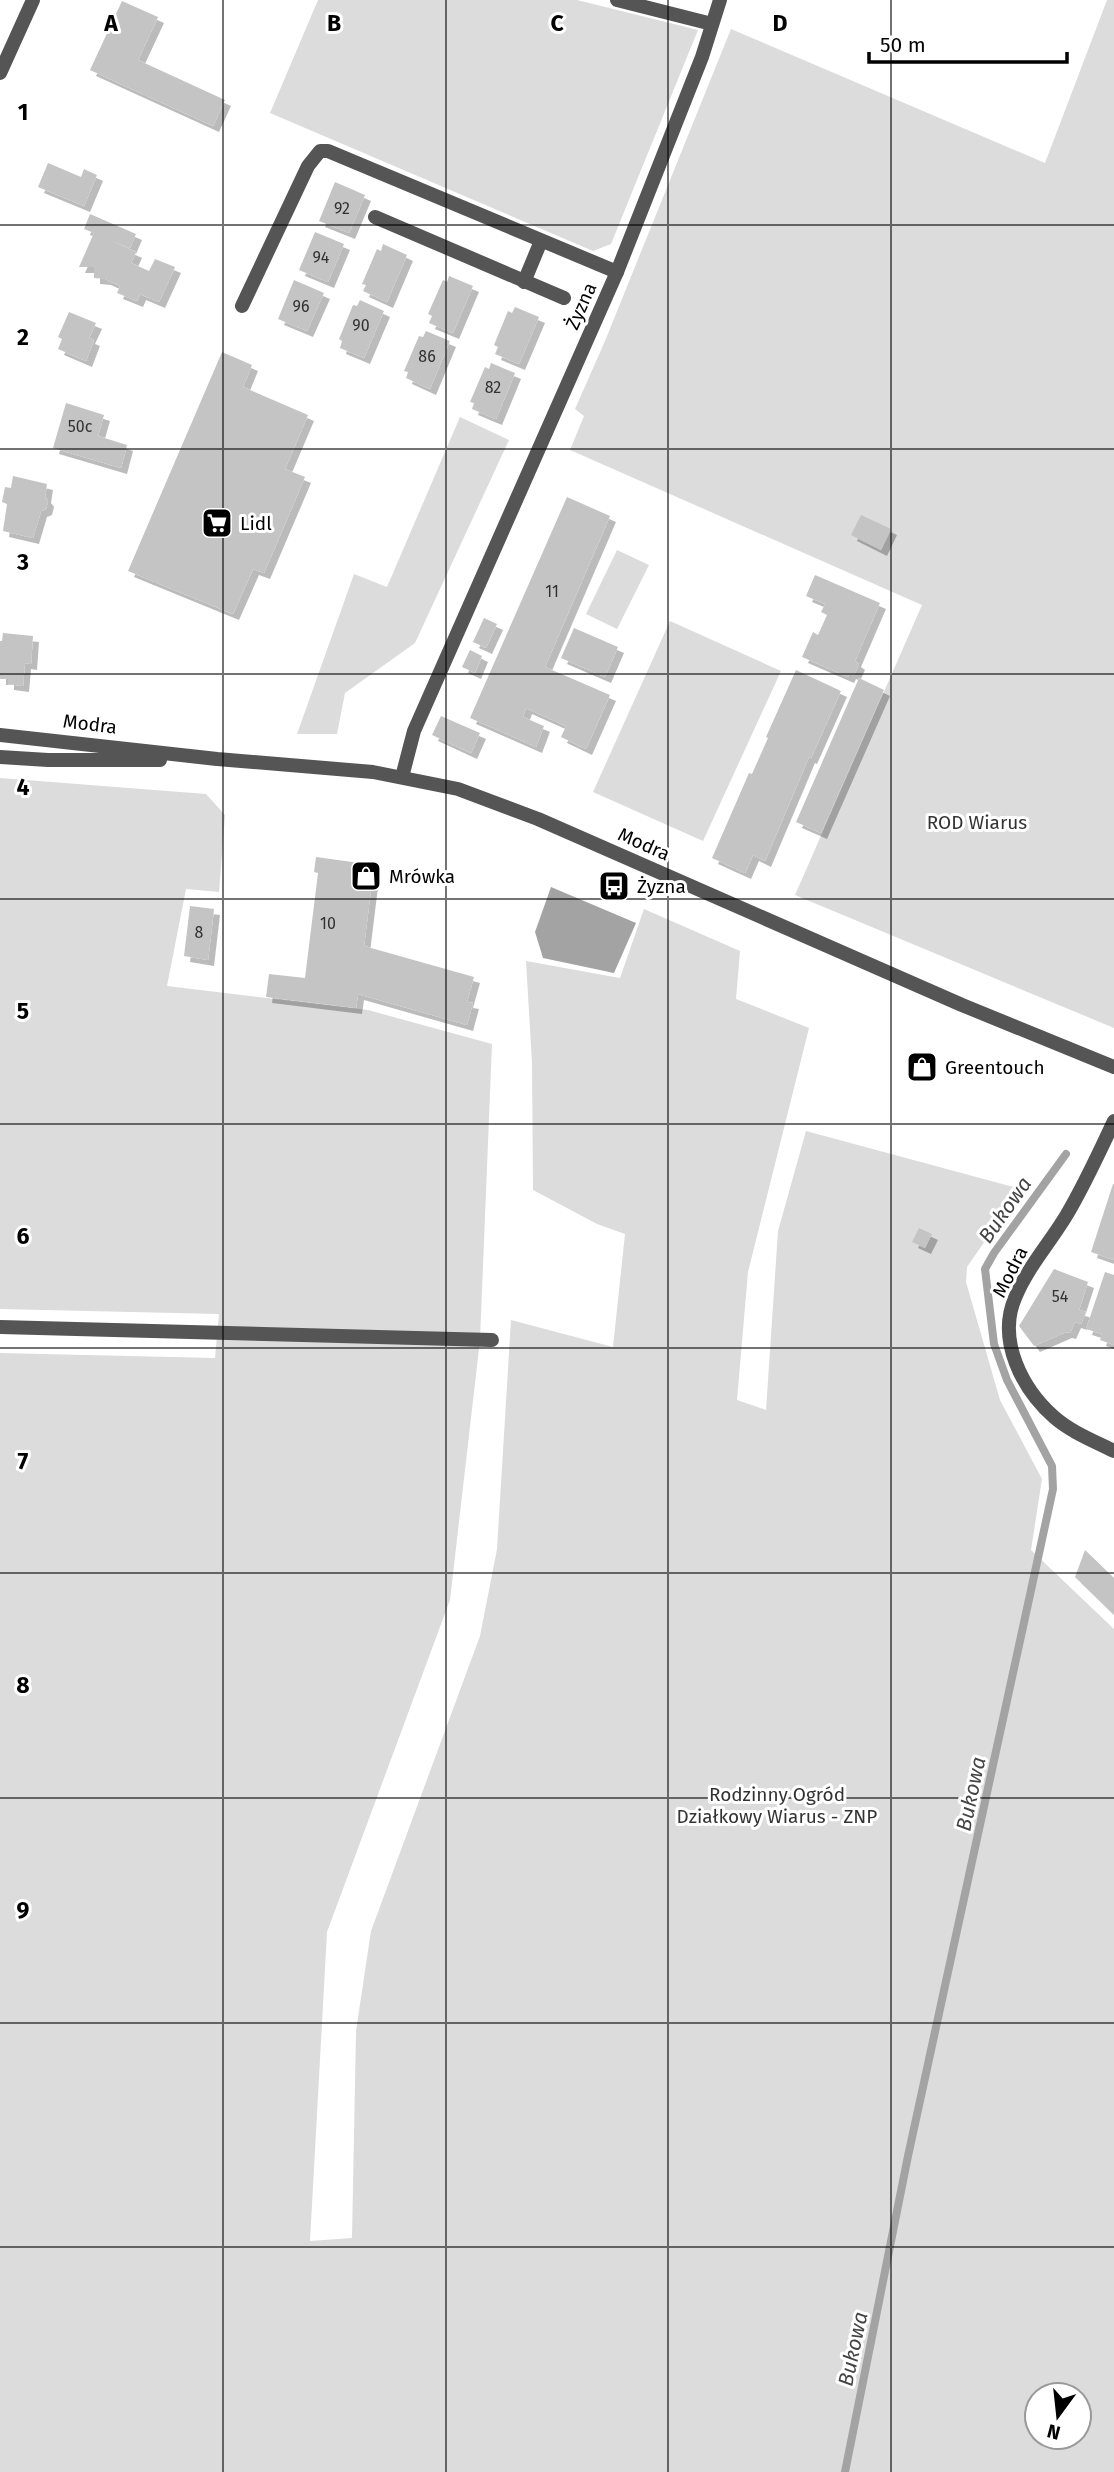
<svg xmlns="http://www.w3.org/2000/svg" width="1114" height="2472" viewBox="0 0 1114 2472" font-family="'Fira Sans',sans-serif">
	<defs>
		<filter id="shadow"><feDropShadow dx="6" dy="6" stdDeviation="0" flood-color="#0004"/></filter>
	</defs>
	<rect width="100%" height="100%" fill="#fff"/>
	<g fill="#dcdcdc" fill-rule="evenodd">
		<polygon points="318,0 577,0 698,30 611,244 593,251 270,113"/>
		<polygon points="1107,0 1114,0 1114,1028 795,895 922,605 570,450 584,416 575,409 605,341 731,29 1045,163"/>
		<polygon points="460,417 509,440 415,643 345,693 337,734 297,734 354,574 387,587"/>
		<polygon points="617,550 649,565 617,629 586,614"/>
		<polygon points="670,621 781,671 703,841 593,792"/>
		<path d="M 0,778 L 206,794 L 225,815 L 219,892 L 186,889 L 167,986 L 368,1010 L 492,1044 L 480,1340 L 450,1600 L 327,1932 L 310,2241 L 352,2238 L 356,2031 L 371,1931 L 480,1636 L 497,1549 L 511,1320 L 613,1347 L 625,1234 L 597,1224 L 533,1190 L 532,1063 L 526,961 L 620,978 L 644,909 L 740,951 L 736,999 L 809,1028 L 748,1272 L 737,1400 L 766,1410 L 778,1231 L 806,1131 L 1021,1189 L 967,1267 L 966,1282 L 1000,1400 L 1042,1479 L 1031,1550 L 1114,1629 L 1114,2472 L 0,2472 L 0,1353 L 215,1358 L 219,1314 L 0,1309 ZM 1037,2395 L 1079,2395 L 1079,2437 L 1037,2437 Z"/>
	</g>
	<polygon fill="#a3a3a3" points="551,887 636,923 614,973 543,958 535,932"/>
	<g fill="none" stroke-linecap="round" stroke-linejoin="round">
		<polyline stroke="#a3a3a3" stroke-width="8" points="845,2472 908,2156 1053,1489 1052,1466 1007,1380 994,1344 985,1269 994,1253 1066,1154"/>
	</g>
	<g fill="#c4c4c4" filter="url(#shadow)">
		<polygon points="122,1 158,17 138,60 225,100 213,126 90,70"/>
		<polygon points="48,163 81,177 84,169 97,175 84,206 38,187"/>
		<polygon points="335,182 365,195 349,233 319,221"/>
		<polygon points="90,214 136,234 130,248 110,240 136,252 131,263 149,271 155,259 175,267 159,302 140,294 137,301 117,293 120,286 105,279 94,278 94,267 79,267 94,233 84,229"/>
		<polygon points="315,232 344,244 328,282 299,270"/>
		<polygon points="383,244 407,255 387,302 363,291 366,285 362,284 377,249 381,251"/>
		<polygon points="449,276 473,286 453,333 429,323 432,316 428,314 443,280 447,282"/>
		<polygon points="294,280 324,293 307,331 278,319"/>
		<polygon points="360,300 384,311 364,358 340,348 342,341 339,339 353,305 357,306"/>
		<polygon points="515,307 539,317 519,364 495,354 498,347 494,345 508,311 512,313"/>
		<polygon points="69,312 96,323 89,338 94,340 86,361 58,349 62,339 58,337"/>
		<polygon points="426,331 450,341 430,389 406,378 408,372 404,371 419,336 423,337"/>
		<polygon points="222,352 252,365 243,387 308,415 285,469 305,477 264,573 253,569 233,614 128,571"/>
		<polygon points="491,363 515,373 496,419 472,409 474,403 470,402 485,367 489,369"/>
		<polygon points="66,403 104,415 98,436 127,445 121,468 53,448"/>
		<polygon points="13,476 47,484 45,497 48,501 46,509 41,511 33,538 3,531 7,504 2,502 5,487 11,488"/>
		<polygon points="567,497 610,516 545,667 610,695 586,749 561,737 566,726 526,708 523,717 544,726 536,747 470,718"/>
		<polygon points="861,515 891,529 881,550 851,535"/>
		<polygon points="815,575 880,603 855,661 859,664 854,675 850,673 848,677 802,657 813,632 818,635 827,615 821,612 825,604 806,596"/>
		<polygon points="484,618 497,624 486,648 473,642"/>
		<polygon points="574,628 618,647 605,677 561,658"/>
		<polygon points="3,633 33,636 31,664 25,663 23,686 8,684 8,679 0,679 0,641 2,641"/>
		<polygon points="470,650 482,656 475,673 462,667"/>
		<polygon points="796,670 841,691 811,758 809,757 765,861 753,855 745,873 712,858 749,773 752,774 768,738 766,737"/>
		<polygon points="859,678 884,690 821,833 796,822"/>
		<polygon points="441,716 480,733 471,753 432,735"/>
		<polygon points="316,857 374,865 364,946 474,977 467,1002 473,1003 467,1025 358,994 356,1008 266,997 269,974 305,978 318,873 314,872"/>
		<polygon points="190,906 214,909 208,960 184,956"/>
		<polygon points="1113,1184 1114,1184 1114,1260 1091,1252"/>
		<polygon points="919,1228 932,1234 925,1248 912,1242"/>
		<polygon points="1054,1269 1088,1282 1079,1310 1086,1312 1081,1324 1075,1322 1070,1333 1066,1332 1034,1346 1019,1326"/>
		<polygon points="1105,1272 1114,1275 1114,1345 1100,1340 1102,1334 1086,1329"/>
		<polygon points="1085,1550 1114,1578 1114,1615 1075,1577"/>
	</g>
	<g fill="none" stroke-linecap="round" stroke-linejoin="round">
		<g stroke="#555" stroke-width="14">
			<polyline points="375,217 564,298"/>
			<polyline points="524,282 541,241"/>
			<polyline points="242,306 308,166 320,151 328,151 617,272"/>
			<polyline points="0,1327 492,1340"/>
		</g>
		<g stroke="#555" stroke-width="14">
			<polyline points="617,0 712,24"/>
			<polyline points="0,73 33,0"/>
			<polyline points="402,777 414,731 617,272 702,57 720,0"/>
			<path d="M 1114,1121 C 1099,1153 1084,1186 1066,1216 C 1049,1244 1027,1268 1015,1298 C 997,1340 1022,1389 1054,1417 C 1071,1432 1094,1441 1114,1451"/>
		</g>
		<g stroke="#555" stroke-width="14">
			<polyline points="0,735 217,759 373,772 458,789 538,819 962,1005 1114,1067"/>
			<polyline points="0,757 48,760 160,760"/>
		</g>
	</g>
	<path fill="none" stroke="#000" stroke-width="2" stroke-opacity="0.55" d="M 223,0 L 223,2472M 446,0 L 446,2472M 668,0 L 668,2472M 891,0 L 891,2472M 0,225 L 1114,225M 0,449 L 1114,449M 0,674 L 1114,674M 0,899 L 1114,899M 0,1124 L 1114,1124M 0,1348 L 1114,1348M 0,1573 L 1114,1573M 0,1798 L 1114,1798M 0,2023 L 1114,2023M 0,2247 L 1114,2247"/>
	<defs>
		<g id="supermarket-square" transform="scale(1.575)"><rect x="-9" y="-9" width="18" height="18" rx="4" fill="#000" stroke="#fff"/><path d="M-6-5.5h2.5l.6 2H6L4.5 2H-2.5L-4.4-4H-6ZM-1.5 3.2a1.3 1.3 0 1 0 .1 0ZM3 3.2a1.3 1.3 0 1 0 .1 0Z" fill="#fff"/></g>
		<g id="shop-square" transform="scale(1.575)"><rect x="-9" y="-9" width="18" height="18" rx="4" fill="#000" stroke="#fff"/><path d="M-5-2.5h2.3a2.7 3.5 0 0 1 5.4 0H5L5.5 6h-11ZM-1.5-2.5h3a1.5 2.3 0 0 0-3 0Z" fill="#fff"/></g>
		<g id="bus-square" transform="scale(1.575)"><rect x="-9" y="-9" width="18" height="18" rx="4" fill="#000" stroke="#fff"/><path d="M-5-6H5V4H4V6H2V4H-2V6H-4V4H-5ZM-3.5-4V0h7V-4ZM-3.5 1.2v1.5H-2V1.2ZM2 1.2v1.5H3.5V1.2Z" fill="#fff"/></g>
	</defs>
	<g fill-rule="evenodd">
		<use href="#supermarket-square" x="217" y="523"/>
		<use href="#shop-square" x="366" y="876"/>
		<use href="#bus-square" x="614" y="886"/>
		<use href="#shop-square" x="922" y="1067"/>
	</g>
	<g text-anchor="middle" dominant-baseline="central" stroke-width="6" stroke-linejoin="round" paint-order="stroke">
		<g font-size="16" fill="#313131">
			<text x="342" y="208">92</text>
			<text x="321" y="257">94</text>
			<text x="301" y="306">96</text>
			<text x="361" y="325">90</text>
			<text x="427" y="356">86</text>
			<text x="493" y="387">82</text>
			<text x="80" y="426">50c</text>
			<text x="552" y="591">11</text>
			<text x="328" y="923">10</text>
			<text x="199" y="932">8</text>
			<text x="1060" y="1296">54</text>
		</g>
		<g font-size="19" fill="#000" stroke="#fff">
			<text transform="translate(581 306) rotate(-66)">Żyzna</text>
			<text transform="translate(90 724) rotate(7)">Modra</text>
			<text transform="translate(644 844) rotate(24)">Modra</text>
			<text transform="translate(1010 1272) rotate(-63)">Modra</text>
		</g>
		<g font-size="19" fill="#000" stroke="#fff" text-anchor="start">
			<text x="240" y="523">Lidl</text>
			<text x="389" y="876">Mrówka</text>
			<text x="637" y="886">Żyzna</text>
			<text x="945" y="1067">Greentouch</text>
		</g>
		<g font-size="19" fill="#333" stroke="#fff">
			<text x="977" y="822">ROD Wiarus</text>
			<text x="777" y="1794">Rodzinny Ogród<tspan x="777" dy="22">Działkowy Wiarus - ZNP</tspan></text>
		</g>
		<g font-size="21" font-style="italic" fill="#444" stroke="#fff">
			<text transform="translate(1005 1210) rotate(-55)">Bukowa</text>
			<text transform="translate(971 1794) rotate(-78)">Bukowa</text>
			<text transform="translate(853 2349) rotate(-78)">Bukowa</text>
		</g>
	</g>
	<g font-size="23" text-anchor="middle" font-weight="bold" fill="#000" stroke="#fff" stroke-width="6" stroke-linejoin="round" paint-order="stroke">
		<text x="111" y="31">A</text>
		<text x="334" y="31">B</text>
		<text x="557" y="31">C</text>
		<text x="780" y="31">D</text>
		<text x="23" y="120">1</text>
		<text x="23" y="345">2</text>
		<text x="23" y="570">3</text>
		<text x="23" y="795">4</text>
		<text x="23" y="1019">5</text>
		<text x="23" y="1244">6</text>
		<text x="23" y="1469">7</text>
		<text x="23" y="1693">8</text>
		<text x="23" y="1918">9</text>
	</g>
	<g transform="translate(1058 2416) rotate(195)"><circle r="33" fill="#ffffff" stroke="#999999" stroke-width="2"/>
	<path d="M0-5L12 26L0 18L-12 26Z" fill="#000000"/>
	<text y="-10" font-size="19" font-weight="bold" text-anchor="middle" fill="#000000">N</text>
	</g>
	<path d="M869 52v10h198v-10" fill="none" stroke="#000000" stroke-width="3.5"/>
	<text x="880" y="52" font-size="21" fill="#000000" stroke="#ffffff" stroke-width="5" paint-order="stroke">50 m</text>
</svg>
